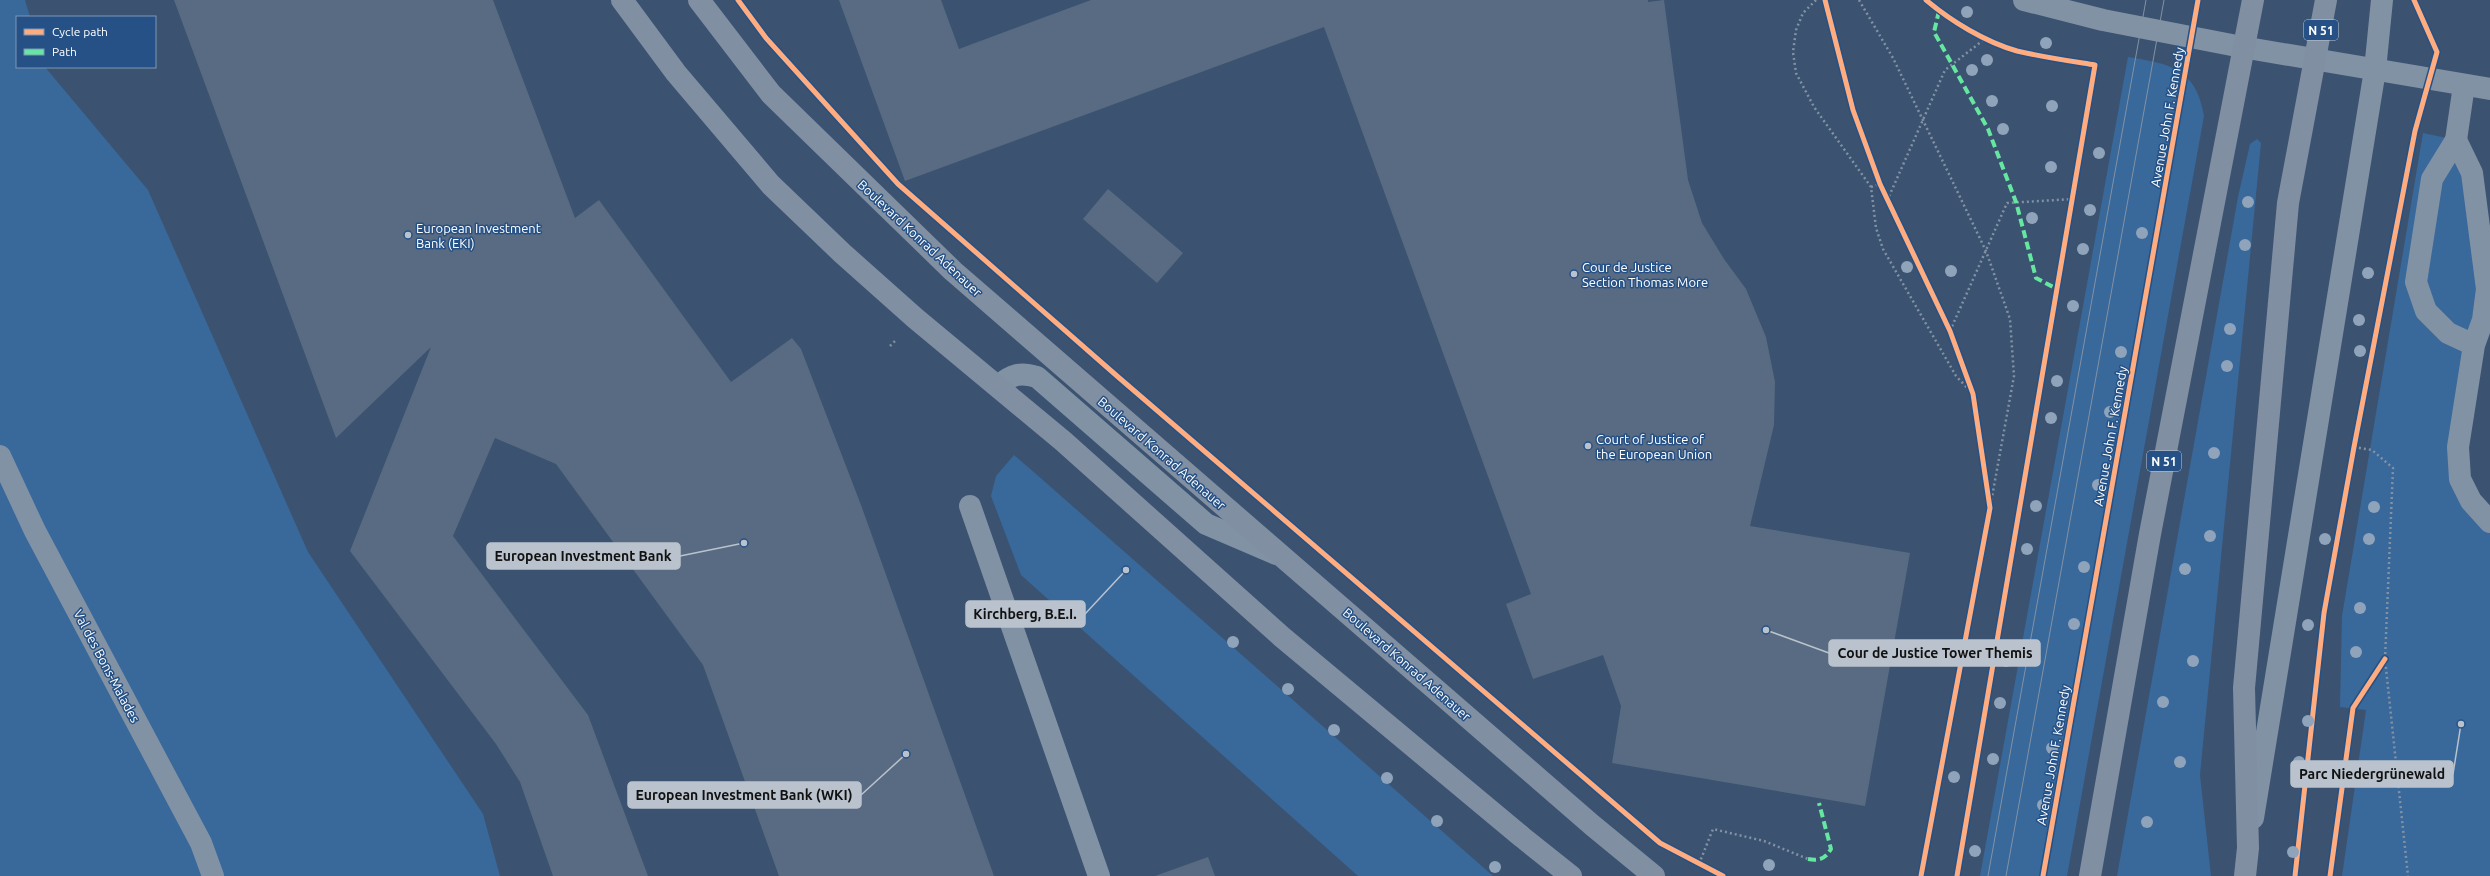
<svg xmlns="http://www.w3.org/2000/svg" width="2490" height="876" viewBox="0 0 2490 876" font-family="Ubuntu,sans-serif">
	<rect width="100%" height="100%" fill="#3b5370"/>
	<g fill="#39689b">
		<polygon points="0,0 25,0 30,17 17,17 17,67 45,67 148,190 308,552 483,814 500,876 0,876"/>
		<path d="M 2128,57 C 2170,64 2196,68 2204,116 L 2067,876 L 1980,876 Z"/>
		<polygon points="2423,133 2456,140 2487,289 2458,447 2490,522 2490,876 2342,876 2366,710 2340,707 2342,616"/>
		<polygon points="2257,139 2261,143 2200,775 2211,876 2117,876 2238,197 2250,144"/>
		<polygon points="1014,455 1036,474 1493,876 1358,876 1021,575 991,496 996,476"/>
	</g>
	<g fill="#586b82">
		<polygon points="174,0 493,0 575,218 599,200 731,382 792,338 801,349 861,505 994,876 779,876 703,665 556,464 495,438 453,536 588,715 648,876 553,876 520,782 496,744 350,551 431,347 336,438"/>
		<polygon points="839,0 941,0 959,49 1091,0 1648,0 1648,2 1664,0 1688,180 1702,223 1724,259 1746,289 1766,337 1775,382 1774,425 1750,526 1910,553 1865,806 1612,763 1621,706 1603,655 1533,679 1506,604 1531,594 1324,27 905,181"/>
		<polygon points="1108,189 1183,253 1157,283 1083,219"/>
		<polygon points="1208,857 1215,876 1155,876"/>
	</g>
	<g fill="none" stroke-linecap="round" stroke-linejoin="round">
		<g stroke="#8292a5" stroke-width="2.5" stroke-dasharray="2 3" stroke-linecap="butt">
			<polyline points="1816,0 1803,13 1796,30 1793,52 1796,73 1814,107 1871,187 1876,228 1883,249 1956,376 1973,394"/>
			<polyline points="1859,0 1893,58 1986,251 2010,319 2014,376 1990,508"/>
			<polyline points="1871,187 1880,184"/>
			<polyline points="1887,201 1945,70 1986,38"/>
			<polyline points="1950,331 2007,203 2073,199"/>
			<polyline points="890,346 895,341"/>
			<polyline points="2354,447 2372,450 2393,468 2385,659 2408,876"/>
			<polyline points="1699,864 1713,829 1764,841 1808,859"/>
		</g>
		<g stroke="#8292a5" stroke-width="22">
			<polyline points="2024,0 2103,20 2242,47 2490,89"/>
			<polyline points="2456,140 2464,85"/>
			<polyline points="2474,345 2448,333 2426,311 2416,282 2432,179 2456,140 2472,173 2487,289 2483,320 2474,345 2458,447 2460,479 2471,501 2490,522"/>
			<path d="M 998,386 C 1012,374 1020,372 1037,377 L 1206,524 L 1276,554"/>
			<polyline points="0,456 35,531 201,843 213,876"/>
			<polyline points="970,506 1099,876"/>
			<polyline points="2253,818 2375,70 2382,0"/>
		</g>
		<g stroke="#818fa3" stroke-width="22">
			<polyline points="622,0 676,73 771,185 842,253 915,318 1063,441 1282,637 1522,837 1571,876"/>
			<polyline points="699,0 771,94 953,271 1592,825 1654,876"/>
			<polyline points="2090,876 2150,534 2253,0"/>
			<polyline points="2245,876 2248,848 2244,688 2288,203 2326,0"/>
		</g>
		<g stroke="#8292a4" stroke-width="1">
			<polyline points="1988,876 2146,0"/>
			<polyline points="2006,876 2164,0"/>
		</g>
		<g stroke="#66e7a1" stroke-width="4" stroke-dasharray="8 4" stroke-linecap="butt">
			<polyline points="1939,11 1934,32 1988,129 2016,202 2036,278 2057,289"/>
			<path d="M 1808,859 C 1819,861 1825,859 1831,849 L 1819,803"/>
		</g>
		<g stroke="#255186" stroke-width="8">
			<g id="cycleway">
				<polyline points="738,0 766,38 898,184 1117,376 1660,843 1723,876"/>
				<polyline points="1825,0 1853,110 1880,184 1950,331 1973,394 1990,508 1921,876"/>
				<path d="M 1926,0 C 1951,21 1985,42 2017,51 C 2042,57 2070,61 2095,65 L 1957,876"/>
				<polyline points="2043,876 2198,0"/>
				<polyline points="2295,876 2324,613 2354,447 2415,131 2437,52 2414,0"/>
				<polyline points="2330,876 2353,708 2385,659"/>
			</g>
		</g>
		<use href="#cycleway" stroke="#ffac80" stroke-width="5"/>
	</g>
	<g fill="#8fa3ba">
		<circle cx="1967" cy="12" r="6"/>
		<circle cx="2046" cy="43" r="6"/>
		<circle cx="1987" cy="60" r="6"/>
		<circle cx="1972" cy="70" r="6"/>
		<circle cx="1992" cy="101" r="6"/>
		<circle cx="2052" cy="106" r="6"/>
		<circle cx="2003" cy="129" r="6"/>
		<circle cx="2099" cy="153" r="6"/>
		<circle cx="2051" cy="167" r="6"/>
		<circle cx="2248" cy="202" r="6"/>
		<circle cx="2090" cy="210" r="6"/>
		<circle cx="2032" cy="218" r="6"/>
		<circle cx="2142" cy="233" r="6"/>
		<circle cx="2245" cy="245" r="6"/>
		<circle cx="2083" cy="249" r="6"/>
		<circle cx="1907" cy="267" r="6"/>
		<circle cx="1951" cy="271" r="6"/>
		<circle cx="2368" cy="273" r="6"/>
		<circle cx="2073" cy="306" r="6"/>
		<circle cx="2359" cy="320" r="6"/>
		<circle cx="2230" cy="329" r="6"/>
		<circle cx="2360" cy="351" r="6"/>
		<circle cx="2121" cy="352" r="6"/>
		<circle cx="2227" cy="366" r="6"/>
		<circle cx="2057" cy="381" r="6"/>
		<circle cx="2110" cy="412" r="6"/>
		<circle cx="2051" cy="418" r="6"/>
		<circle cx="2214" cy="453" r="6"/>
		<circle cx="2098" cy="485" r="6"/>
		<circle cx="2036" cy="506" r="6"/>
		<circle cx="2374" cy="507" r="6"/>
		<circle cx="2210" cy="536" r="6"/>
		<circle cx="2325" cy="539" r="6"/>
		<circle cx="2369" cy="539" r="6"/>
		<circle cx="2027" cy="549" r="6"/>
		<circle cx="2084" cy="567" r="6"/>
		<circle cx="2185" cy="569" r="6"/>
		<circle cx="2360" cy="608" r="6"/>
		<circle cx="2074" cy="624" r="6"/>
		<circle cx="2308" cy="625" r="6"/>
		<circle cx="1233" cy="642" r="6"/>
		<circle cx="2356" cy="652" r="6"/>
		<circle cx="2006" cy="661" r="6"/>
		<circle cx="2193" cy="661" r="6"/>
		<circle cx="1288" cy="689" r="6"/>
		<circle cx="2163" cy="702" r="6"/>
		<circle cx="2000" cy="703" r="6"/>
		<circle cx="2308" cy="721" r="6"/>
		<circle cx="1334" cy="730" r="6"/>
		<circle cx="2052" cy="748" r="6"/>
		<circle cx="1993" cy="759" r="6"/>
		<circle cx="2180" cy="762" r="6"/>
		<circle cx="2299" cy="762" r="6"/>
		<circle cx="1954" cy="777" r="6"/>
		<circle cx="1387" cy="778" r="6"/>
		<circle cx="2043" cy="805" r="6"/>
		<circle cx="1437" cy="821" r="6"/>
		<circle cx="2147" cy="822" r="6"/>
		<circle cx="1975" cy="851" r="6"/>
		<circle cx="2293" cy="852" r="6"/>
		<circle cx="1769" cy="865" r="6"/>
		<circle cx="1495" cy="867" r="6"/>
	</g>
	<g fill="#bac3cd" stroke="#255186" stroke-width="1.5">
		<circle cx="408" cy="235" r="4"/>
		<circle cx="1574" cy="274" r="4"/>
		<circle cx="1588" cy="446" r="4"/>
	</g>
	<g text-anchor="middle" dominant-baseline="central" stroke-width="3" stroke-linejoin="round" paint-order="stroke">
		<g fill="#255186" stroke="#becbdb" stroke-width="1">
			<rect x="2304" y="20" width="34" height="20" rx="3"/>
			<rect x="2147" y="451" width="34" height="20" rx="3"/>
		</g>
		<g font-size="12" font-weight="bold" fill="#fff">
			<text x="2321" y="30">N 51</text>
			<text x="2164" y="461">N 51</text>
		</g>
		<g font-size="13" fill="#fff" stroke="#255186">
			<text transform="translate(2167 117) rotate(-80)">Avenue John F. Kennedy</text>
			<text transform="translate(920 238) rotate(43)">Boulevard Konrad Adenauer</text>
			<text transform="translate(2110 436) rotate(-80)">Avenue John F. Kennedy</text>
			<text transform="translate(1162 453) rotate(41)">Boulevard Konrad Adenauer</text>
			<text transform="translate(1407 664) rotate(41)">Boulevard Konrad Adenauer</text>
			<text transform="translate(107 666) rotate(62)">Val des Bons-Malades</text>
			<text transform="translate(2053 755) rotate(-80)">Avenue John F. Kennedy</text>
		</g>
		<g font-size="13" fill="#fff" stroke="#255186" text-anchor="start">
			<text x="416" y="228">European Investment<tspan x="416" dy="15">Bank (EKI)</tspan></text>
			<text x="1582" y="267">Cour de Justice<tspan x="1582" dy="15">Section Thomas More</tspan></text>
			<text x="1596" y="439">Court of Justice of<tspan x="1596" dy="15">the European Union</tspan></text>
		</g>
	</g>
	<path fill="none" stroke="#bac3cd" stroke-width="1.5" d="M744 543L680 556M1126 570L1085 614M1766 630L1829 653M2461 724L2453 774M906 754L861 795"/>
	<g fill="#bac3cd" stroke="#255186" stroke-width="1.5">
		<circle cx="744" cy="543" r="4"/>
		<circle cx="1126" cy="570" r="4"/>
		<circle cx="1766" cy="630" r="4"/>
		<circle cx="2461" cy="724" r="4"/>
		<circle cx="906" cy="754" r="4"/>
	</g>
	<g fill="#bac3cd" stroke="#bac3cd" stroke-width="1.5">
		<rect x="487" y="543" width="193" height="26" rx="4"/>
		<rect x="966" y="601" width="119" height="26" rx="4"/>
		<rect x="1829" y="640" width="211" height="26" rx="4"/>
		<rect x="2291" y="761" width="162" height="26" rx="4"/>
		<rect x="628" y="782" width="233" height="26" rx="4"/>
	</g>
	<g font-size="14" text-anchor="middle" font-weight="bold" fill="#111">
		<text x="583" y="561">European Investment Bank</text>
		<text x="1025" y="619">Kirchberg, B.E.I.</text>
		<text x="1935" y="658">Cour de Justice Tower Themis</text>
		<text x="2372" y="779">Parc Niedergrünewald</text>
		<text x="744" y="800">European Investment Bank (WKI)</text>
	</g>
	<rect x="16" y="16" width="140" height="52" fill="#255186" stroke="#7c97b6"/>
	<rect x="24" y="29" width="20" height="6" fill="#ffac80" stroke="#7c97b6"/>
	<text x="52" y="36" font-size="12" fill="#ffffff">Cycle path</text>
	<rect x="24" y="49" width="20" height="6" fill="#66e7a1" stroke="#7c97b6"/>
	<text x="52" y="56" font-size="12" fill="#ffffff">Path</text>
</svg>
